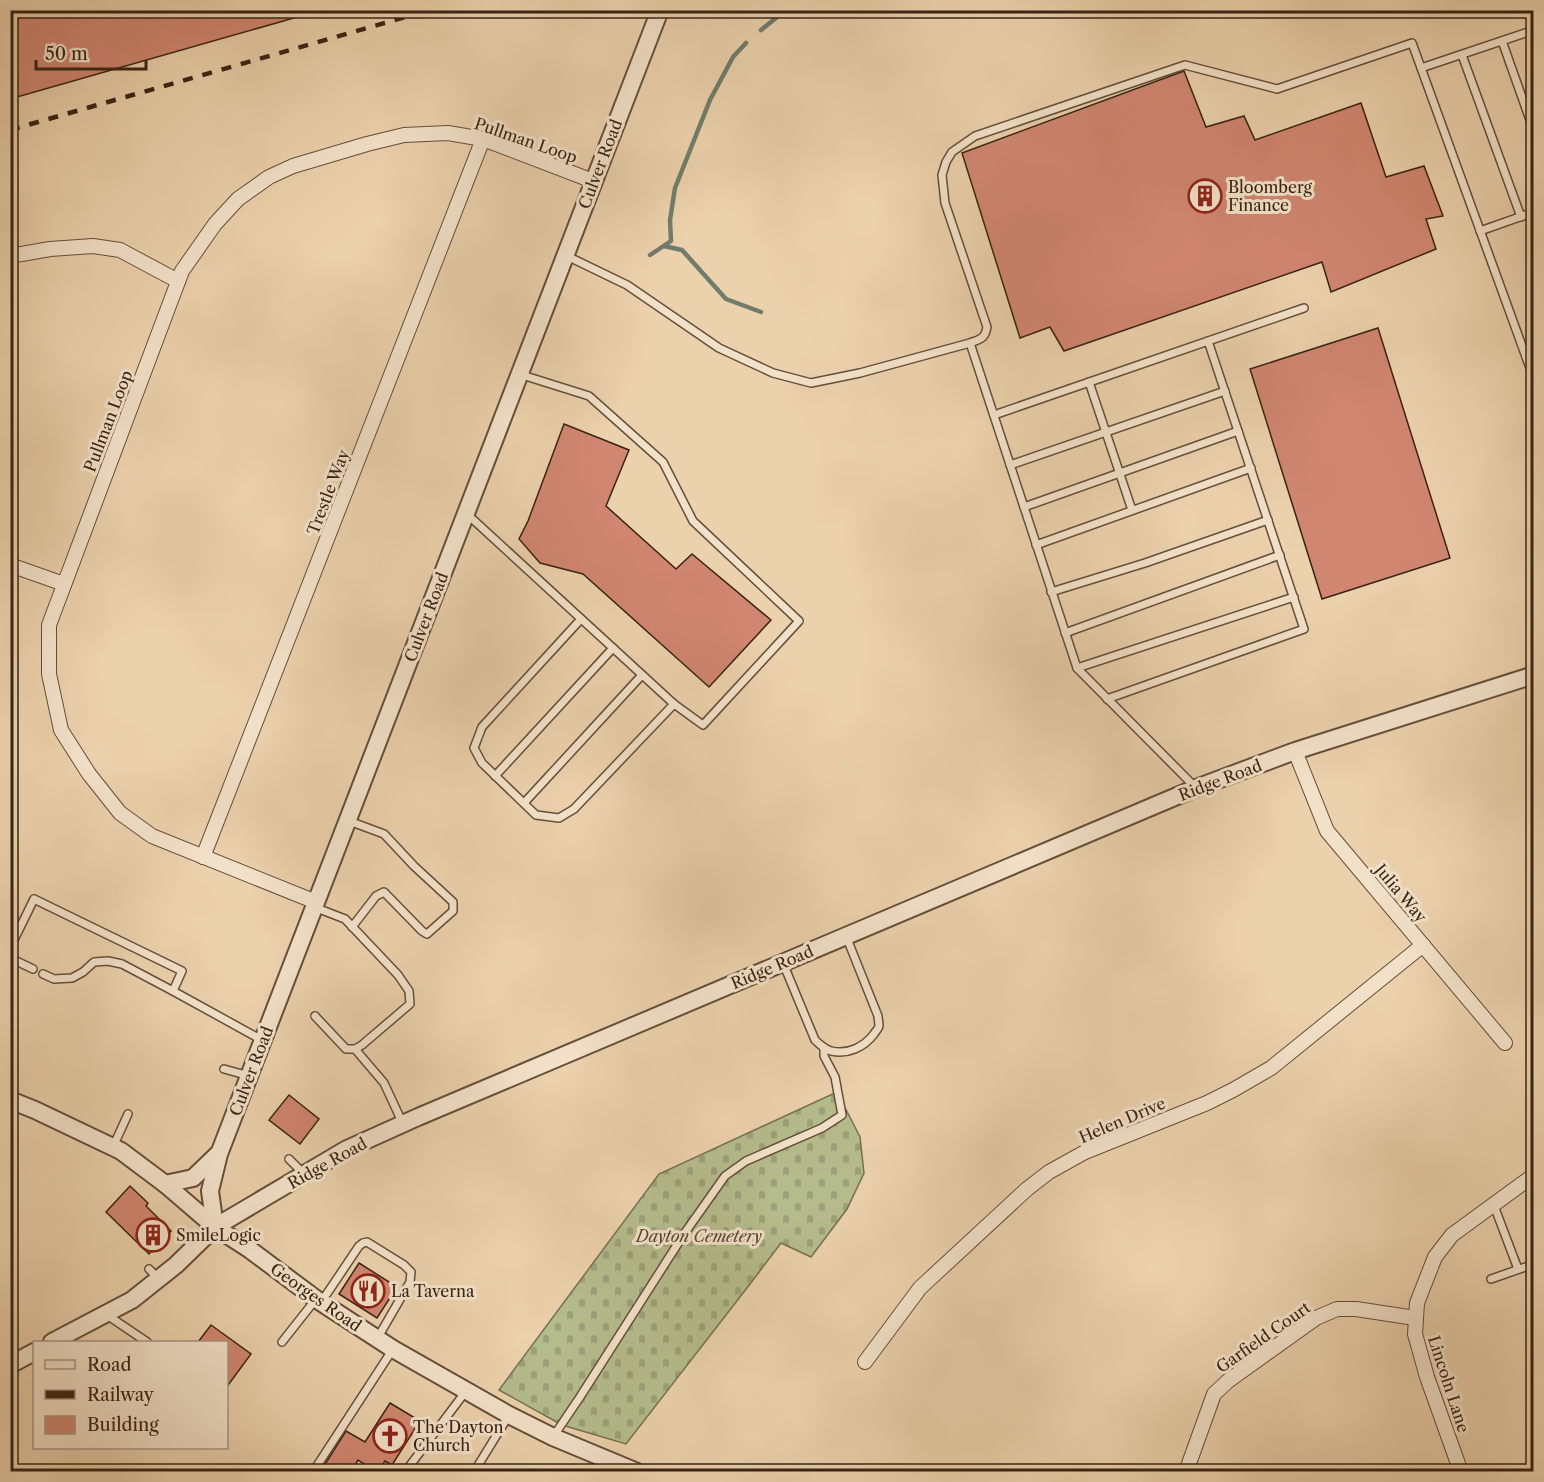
<svg xmlns="http://www.w3.org/2000/svg" width="1544" height="1482" viewBox="0 0 1544 1482" font-family="'Libre Caslon Text',serif">
	<defs>
		<pattern id="cemetery-stones" width="16" height="16" patternUnits="userSpaceOnUse" patternTransform="scale(1.5)"><rect width="16" height="16" fill="#b5bc8c"/><path d="M2 7V4a2 2 0 0 1 4 0v3zM10 15v-3a2 2 0 0 1 4 0v3z" fill="#9ca178"/></pattern>
	</defs>
	<rect width="100%" height="100%" fill="#ebd1ac"/>
	<filter id="stains"><feTurbulence type="fractalNoise" baseFrequency=".00333" numOctaves="4"/><feColorMatrix values="0 0 0 0 .2 0 0 0 0 .09 0 0 0 0 .02 0 0 0 .5 -.17"/></filter>
	<radialGradient id="worn" r=".72"><stop offset=".6" stop-color="#630" stop-opacity="0"/><stop offset="1" stop-color="#630" stop-opacity=".3"/></radialGradient>
	<polygon fill="url(#cemetery-stones)" stroke="#767050" stroke-width="1.5" points="837,1092 860,1137 864,1173 847,1209 811,1257 781,1243 750,1284 626,1444 562,1425 499,1390 659,1174"/>
	<g fill="none" stroke-linecap="round" stroke-linejoin="round">
		<g stroke="#727c6d" stroke-width="4.5">
			<polyline points="761,30 786,10"/>
			<polyline points="664,246 682,250 726,299 761,312"/>
			<polyline points="650,255 671,241 670,220 675,188 710,100 733,57 746,43"/>
		</g>
	</g>
	<g fill="#d18671" stroke="#382314" stroke-width="1.5">
		<polygon points="10,10 308,10 308,14 10,99"/>
		<polygon points="1184,71 1206,127 1244,116 1255,140 1361,103 1386,177 1424,166 1443,216 1426,219 1436,249 1331,292 1322,262 1064,351 1050,327 1020,338 962,153"/>
		<polygon points="1378,328 1450,558 1322,599 1250,369"/>
		<polygon points="564,424 629,450 606,506 676,569 692,554 771,620 709,687 583,574 540,563 519,539 528,521"/>
		<polygon points="289,1095 319,1119 300,1144 269,1120"/>
		<polygon points="130,1186 148,1203 146,1206 171,1231 149,1254 106,1212"/>
		<polygon points="359,1263 397,1287 377,1318 339,1294"/>
		<polygon points="211,1325 251,1354 226,1388 226,1342 198,1342"/>
		<polygon points="390,1403 420,1421 392,1465 385,1461 377,1472 358,1460 351,1472 320,1472 346,1431 365,1442"/>
	</g>
	<g fill="none" stroke-linecap="round" stroke-linejoin="round">
		<g stroke="#654e3a" stroke-width="10">
			<g id="service">
				<polyline points="1502,41 1534,131"/>
				<polyline points="1462,55 1521,217"/>
				<polyline points="1421,68 1534,30"/>
				<polyline points="1480,231 1534,212"/>
				<path d="M 567,256 L 627,285 L 719,348 L 773,373 L 811,383 L 860,373 L 970,343 C 980,339 985,339 987,327 L 945,203 L 942,175 L 946,162 L 952,152 L 975,136 L 1185,65 L 1277,89 L 1412,43 L 1534,379"/>
				<polyline points="970,343 1077,668 1194,786"/>
				<polyline points="1089,382 1132,510"/>
				<polyline points="994,415 1304,308"/>
				<polyline points="1010,465 1225,391"/>
				<polyline points="1024,507 1238,431"/>
				<polyline points="467,514 674,704 703,725 799,621 693,521 663,462 589,396 519,374"/>
				<polyline points="1036,545 1251,468"/>
				<polyline points="1051,592 1145,563 1268,520"/>
				<polyline points="581,619 482,727 474,748 482,763 536,815 559,818 574,809 674,704"/>
				<polyline points="1065,633 1280,555"/>
				<polyline points="1077,668 1294,597"/>
				<polyline points="1107,699 1304,629 1208,341"/>
				<polyline points="495,776 613,648"/>
				<polyline points="524,803 642,675"/>
				<polyline points="349,821 384,834 414,866 453,902 453,911 427,934 422,931 384,892 376,896 352,927"/>
				<polyline points="314,907 345,919 398,975 409,991 410,1004 362,1045 355,1049 346,1049 315,1016"/>
				<polyline points="10,948 34,899 182,971 173,991 262,1040"/>
				<polyline points="10,958 33,969"/>
				<path d="M 783,963 L 815,1040 C 820,1045 825,1049 831,1051 C 848,1055 864,1047 874,1034 C 875,1032 879,1028 879,1026 C 879,1022 878,1019 878,1016 L 846,936"/>
				<polyline points="43,974 54,979 72,978 83,972 94,962 108,961 122,964 173,991"/>
				<polyline points="355,1049 384,1083 403,1124"/>
				<polyline points="224,1069 249,1076"/>
				<polyline points="113,1147 128,1114"/>
				<polyline points="289,1159 304,1174"/>
				<polyline points="1493,1203 1518,1269"/>
				<polyline points="149,1269 159,1279"/>
				<polyline points="1491,1279 1534,1264"/>
				<polyline points="322,1301 359,1246 363,1243 367,1242 404,1265 411,1272 410,1282 377,1339"/>
				<polyline points="107,1315 147,1342"/>
				<polyline points="282,1342 316,1299"/>
				<polyline points="553,1437 580,1397 684,1234 725,1176 746,1161 822,1128 842,1115 835,1077 824,1056 824,1048"/>
				<polyline points="313,1472 393,1349"/>
				<polyline points="405,1472 466,1391"/>
				<polyline points="474,1472 509,1415"/>
			</g>
		</g>
		<g stroke="#654e3a" stroke-width="16">
			<g id="minor">
				<polyline points="10,256 50,249 93,246 120,250 178,281"/>
				<polyline points="10,565 64,584"/>
				<polyline points="1295,751 1327,831 1505,1043"/>
				<polyline points="203,857 483,139"/>
				<polyline points="316,902 152,836 120,813 89,774 61,730 49,674 49,625 182,271 215,224 238,199 269,177 293,166 367,144 404,135 448,133 483,139 593,181"/>
				<polyline points="865,1362 920,1288 1027,1189 1049,1172 1085,1152 1207,1103 1233,1090 1271,1068 1423,945"/>
				<polyline points="1186,1472 1214,1394 1228,1381 1316,1318 1337,1309 1356,1309 1415,1318"/>
				<polyline points="1461,1472 1427,1377 1415,1334 1417,1303 1435,1257 1452,1235 1534,1175"/>
			</g>
		</g>
		<g stroke="#654e3a" stroke-width="20">
			<g id="tertiary">
				<polyline points="10,1100 35,1110 121,1151 165,1184 215,1227 249,1249 316,1299 393,1349 509,1415 553,1437 637,1472"/>
				<polyline points="165,1184 193,1178 218,1154"/>
				<polyline points="215,1227 210,1191 219,1154 660,10"/>
				<polyline points="52,1342 132,1300 176,1265 215,1227 347,1149 418,1117 1196,788 1295,751 1534,675"/>
				<polyline points="10,1365 34,1352"/>
			</g>
		</g>
		<use href="#service" stroke="#f2e1c9" stroke-width="7"/>
		<use href="#minor" stroke="#f2e1c9" stroke-width="14"/>
		<use href="#tertiary" stroke="#f2e1c9" stroke-width="16"/>
		<polyline stroke="#382314" stroke-width="4.5" stroke-dasharray="10 10" stroke-linecap="butt" points="10,130 430,10"/>
	</g>
	<defs>
		<g id="building-ring" transform="scale(1.725)"><circle r="9.5" fill="#f2e1c9" stroke="#8f2418" stroke-width="1.5"/><path d="M-4-6H4V6H1V3H-1V6H-4ZM-2.5-4.3h1.7v1.8h-1.7ZM.8-4.3h1.7v1.8H.8ZM-2.5-1h1.7V.8h-1.7ZM.8-1h1.7V.8H.8Z" fill="#8f2418"/></g>
		<g id="restaurant-ring" transform="scale(1.725)"><circle r="9.5" fill="#f2e1c9" stroke="#8f2418" stroke-width="1.5"/><path d="M-5-6h1v4h1v-4h1v4h1v-4h1v5L-1.5 .5V6h-2V.5L-5-1ZM5-6V6H3V1.5H1.5Q1.5-4 5-6Z" fill="#8f2418"/></g>
		<g id="church-ring" transform="scale(1.725)"><circle r="9.5" fill="#f2e1c9" stroke="#8f2418" stroke-width="1.5"/><path d="M-1.2-6h2.4v3.5h3.3v2.4h-3.3V6h-2.4V-.1h-3.3v-2.4h3.3Z" fill="#8f2418"/></g>
	</defs>
	<g fill-rule="evenodd">
		<use href="#building-ring" x="1205" y="196"/>
		<use href="#building-ring" x="153" y="1235"/>
		<use href="#restaurant-ring" x="368" y="1291"/>
		<use href="#church-ring" x="390" y="1436"/>
	</g>
	<g text-anchor="middle" dominant-baseline="central" stroke-width="6" stroke-linejoin="round" paint-order="stroke">
		<g font-size="16" fill="#382314" stroke="#f2e1c9">
			<text transform="translate(526 140) rotate(19)">Pullman Loop</text>
			<text transform="translate(600 164) rotate(-69)">Culver Road</text>
			<text transform="translate(108 421) rotate(-69)">Pullman Loop</text>
			<text transform="translate(328 492) rotate(-69)">Trestle Way</text>
			<text transform="translate(426 617) rotate(-69)">Culver Road</text>
			<text transform="translate(1220 780) rotate(-21)">Ridge Road</text>
			<text transform="translate(1401 893) rotate(50)">Julia Way</text>
			<text transform="translate(772 967) rotate(-23)">Ridge Road</text>
			<text transform="translate(251 1071) rotate(-69)">Culver Road</text>
			<text transform="translate(1122 1120) rotate(-23)">Helen Drive</text>
			<text transform="translate(327 1163) rotate(-29)">Ridge Road</text>
			<text transform="translate(316 1297) rotate(35)">Georges Road</text>
			<text transform="translate(1263 1337) rotate(-35)">Garfield Court</text>
			<text transform="translate(1449 1384) rotate(72)">Lincoln Lane</text>
		</g>
		<g font-size="16" fill="#382314" stroke="#f2e1c9" text-anchor="start">
			<text x="1228" y="187">Bloomberg<tspan x="1228" dy="18">Finance</tspan></text>
			<text x="176" y="1235">SmileLogic</text>
			<text x="391" y="1291">La Taverna</text>
			<text x="413" y="1427">The Dayton<tspan x="413" dy="18">Church</tspan></text>
		</g>
		<g font-size="16" font-style="italic" fill="#574932" stroke="#f2e1c9">
			<text x="699" y="1236">Dayton Cemetery</text>
		</g>
	</g>
	<rect width="1544" height="1482" fill="none" stroke="#ebd1ac" stroke-width="36"/>
	<rect x="12" y="12" width="1520" height="1458" fill="none" stroke="#382314" stroke-width="3"/>
	<rect x="18" y="18" width="1508" height="1446" fill="none" stroke="#382314" stroke-width="1.5"/>
	<rect x="33" y="1341" width="195" height="108" fill="#f2e1c9" stroke="#a89581" stroke-width="1.5"/>
	<rect x="45" y="1360" width="30" height="9" fill="#f2e1c9" stroke="#a89581" stroke-width="1.5"/>
	<text x="87" y="1371" font-size="18" fill="#382314">Road</text>
	<rect x="45" y="1390" width="30" height="9" fill="#382314" stroke="#a89581" stroke-width="1.5"/>
	<text x="87" y="1401" font-size="18" fill="#382314">Railway</text>
	<rect x="45" y="1416" width="30" height="18" fill="#d18671" stroke="#a89581" stroke-width="1.5"/>
	<text x="87" y="1431" font-size="18" fill="#382314">Building</text>
	<path d="M36 60v9h110v-9" fill="none" stroke="#382314" stroke-width="3"/>
	<text x="45" y="60" font-size="18" fill="#382314" stroke="#f2e1c9" stroke-width="4.5" paint-order="stroke">50 m</text>
	<rect width="100%" height="100%" filter="url(#stains)"/>
	<rect width="100%" height="100%" fill="url(#worn)"/>
</svg>
